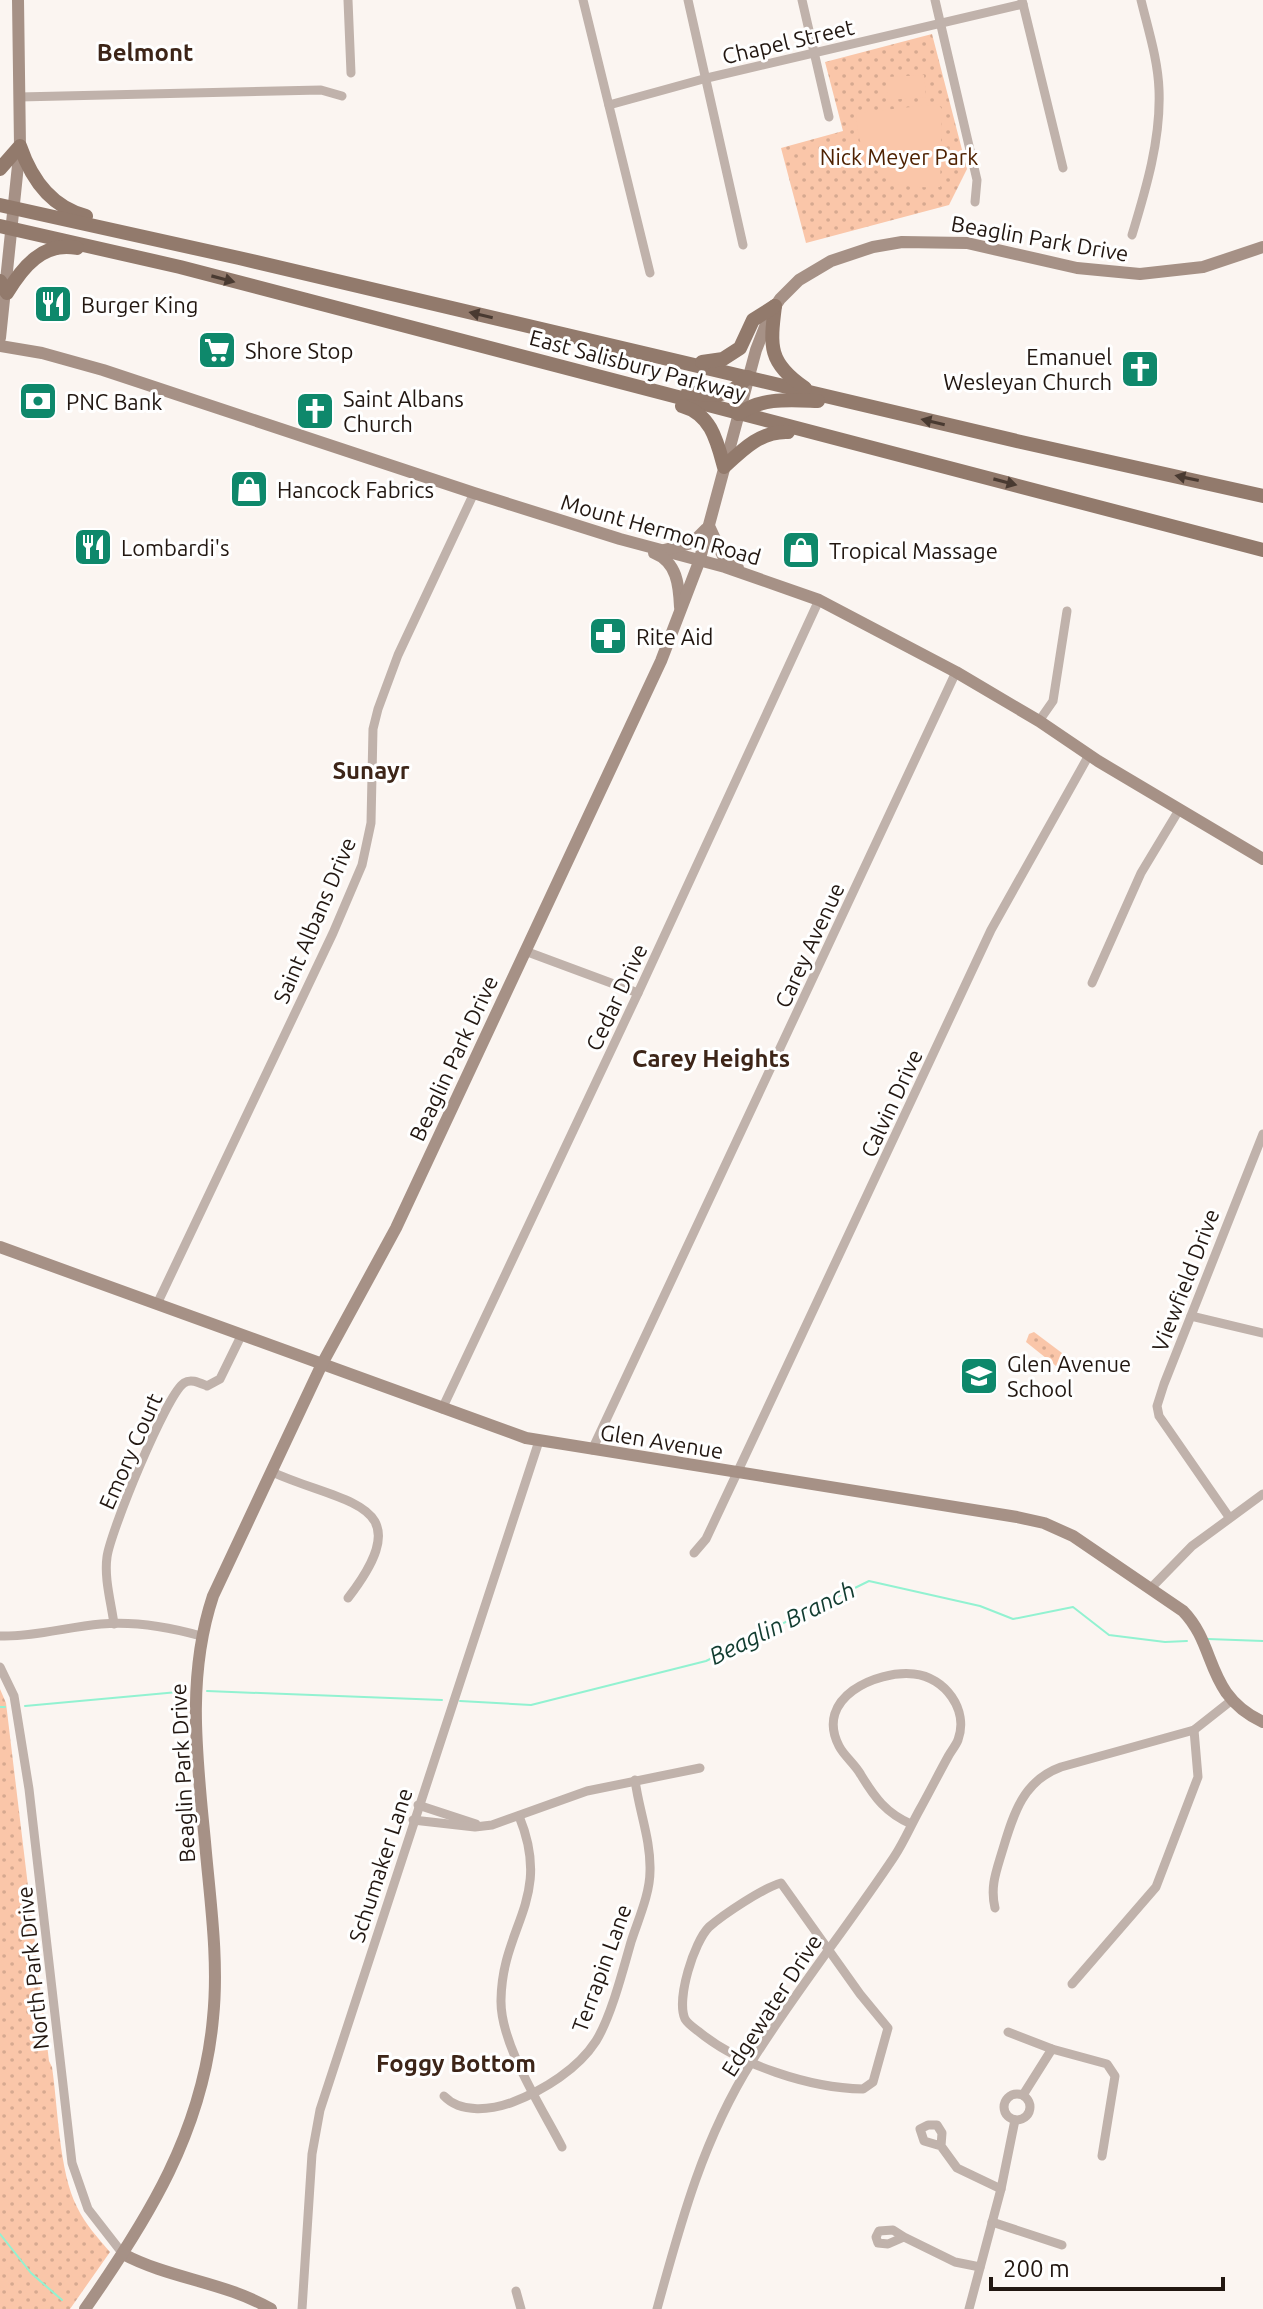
<svg xmlns="http://www.w3.org/2000/svg" width="1263" height="2309" viewBox="0 0 1263 2309" font-family="Ubuntu,sans-serif">
	<defs>
		<pattern id="park-dots" width="8" height="8" patternUnits="userSpaceOnUse" patternTransform="scale(2)"><rect width="8" height="8" fill="#fac6a9"/><path d="M2 2h.1M6 6h.1" fill="none" stroke="#d6a990" stroke-width="1.8" stroke-linecap="round"/></pattern>
	</defs>
	<rect width="100%" height="100%" fill="#fbf5f1"/>
	<g fill="url(#park-dots)">
		<polygon points="932,34 967,169 949,205 806,243 781,148 843,131 825,62"/>
		<polygon points="1034,1332 1062,1353 1065,1364 1062,1367 1056,1366 1026,1342 1029,1334"/>
		<path d="M 0,1689 L 6,1703 L 49,2061 L 52,2067 C 58,2107 59,2172 77,2207 C 85,2224 98,2238 110,2252 L 70,2309 L 0,2309 Z"/>
	</g>
	<g fill="#fac6a9">
		<polygon points="924,75 926,97 888,100 887,77"/>
		<path d="M 938,104 L 942,109 L 940,187 C 928,187 914,188 901,185 C 870,177 855,142 857,113 Z"/>
	</g>
	<g fill="none" stroke-linecap="round" stroke-linejoin="round">
		<g stroke="#92f2d1" stroke-width="2">
			<polyline points="1208,1639 1263,1641"/>
			<polyline points="207,1691 442,1700"/>
			<polyline points="460,1701 531,1705 706,1661 869,1581 980,1606 1013,1619 1073,1607 1109,1635 1165,1642 1187,1641"/>
			<polyline points="25,1706 178,1692"/>
			<polyline points="0,1707 5,1707"/>
			<polyline points="0,2234 31,2273 62,2300"/>
		</g>
		<g stroke="#c0b2ab" stroke-width="9">
			<polyline points="348,0 351,73"/>
			<polyline points="583,0 650,273"/>
			<polyline points="688,0 743,245"/>
			<polyline points="802,0 829,117"/>
			<polyline points="935,0 977,180 975,202"/>
			<polyline points="1022,0 1063,168"/>
			<polyline points="19,97 321,90 342,96"/>
			<polyline points="609,105 707,78 1023,4"/>
			<path d="M 1132,235 C 1146,189 1161,139 1159,90 C 1158,60 1148,29 1141,0"/>
			<polyline points="1039,721 1053,701 1067,611"/>
			<polyline points="525,951 638,993"/>
			<polyline points="1092,983 1141,873 1179,810"/>
			<polyline points="157,1304 333,933 362,865 371,823 373,729 378,709 398,655 474,493"/>
			<polyline points="1191,1316 1263,1333"/>
			<polyline points="442,1409 638,993 819,600"/>
			<polyline points="592,1450 956,672"/>
			<path d="M 272,1472 C 345,1505 423,1501 348,1598"/>
			<polyline points="1229,1517 1159,1416 1157,1406 1164,1384 1263,1134"/>
			<polyline points="694,1553 706,1539 737,1473 991,930 1089,755"/>
			<polyline points="1151,1588 1192,1546 1263,1494"/>
			<path d="M 114,1624 C 111,1602 104,1578 107,1557 C 110,1533 166,1395 184,1383 C 191,1378 200,1383 207,1386 L 220,1379 L 242,1334"/>
			<path d="M 0,1636 C 34,1637 67,1627 101,1624 C 135,1621 169,1627 201,1636"/>
			<polyline points="0,1667 14,1696 29,1789 72,2163 88,2209 123,2254"/>
			<polyline points="418,1805 476,1824"/>
			<path d="M 519,1816 C 553,1899 502,1925 501,2000 C 500,2044 542,2108 562,2147"/>
			<polyline points="413,1820 475,1827 492,1825 587,1791 700,1768"/>
			<path d="M 781,1883 L 860,1994 L 888,2028 L 873,2082 L 863,2089 C 810,2088 739,2065 698,2031 C 694,2028 688,2024 685,2019 C 676,1999 694,1942 709,1927 C 724,1914 763,1888 781,1883 Z"/>
			<path d="M 995,1908 C 990,1887 996,1872 1002,1852 C 1013,1816 1022,1781 1061,1767 L 1194,1730 L 1232,1700"/>
			<polyline points="1072,1984 1156,1887 1198,1777 1194,1730"/>
			<polyline points="1008,2032 1052,2049 1107,2064 1115,2076 1102,2156"/>
			<circle cx="1017" cy="2107" r="13"/>
			<polyline points="1023,2095 1052,2049"/>
			<path d="M 444,2096 C 461,2114 492,2110 513,2102 C 544,2090 578,2069 596,2041 C 611,2017 623,1970 631,1942 C 638,1920 650,1894 650,1871 C 651,1840 639,1811 635,1780"/>
			<polyline points="941,2146 942,2133 937,2125 928,2125 920,2129 924,2141 941,2146 957,2168 1001,2189"/>
			<polyline points="992,2222 1062,2245"/>
			<polyline points="904,2237 893,2230 879,2231 876,2237 878,2243 888,2244 904,2237 955,2262 980,2267"/>
			<polyline points="516,2291 521,2309"/>
			<polyline points="302,2309 312,2154 320,2110 539,1441"/>
			<path d="M 657,2309 C 681,2221 703,2139 752,2061 C 796,1991 848,1926 894,1857 C 904,1842 911,1825 920,1809 C 930,1791 939,1773 949,1755 C 952,1750 956,1745 958,1740 C 969,1710 945,1677 914,1674 C 876,1670 814,1698 839,1746 C 844,1756 855,1764 861,1775 C 875,1798 886,1813 911,1824"/>
			<polyline points="969,2309 1001,2189 1015,2120"/>
		</g>
		<g stroke="#a69186" stroke-width="12">
			<polyline points="0,338 20,146 18,0"/>
			<polyline points="0,346 42,353 103,370 474,493 620,539 725,567 819,600 956,672 1039,721 1098,761 1263,859"/>
			<polyline points="709,526 723,556 738,568"/>
			<polyline points="664,550 692,543 706,529"/>
			<path d="M 654,553 C 677,562 679,585 680,607"/>
			<path d="M 0,1247 L 526,1438 L 1017,1517 L 1044,1523 L 1073,1536 L 1183,1611 C 1218,1647 1204,1694 1263,1722"/>
			<path d="M 123,2254 C 170,2279 225,2282 271,2309"/>
			<path d="M 85,2309 C 148,2219 203,2131 213,2018 C 219,1960 210,1900 205,1842 C 197,1758 186,1677 213,1596 L 322,1364 L 396,1228 L 661,661 L 699,562 L 756,350 L 770,314 L 780,299 L 799,280 L 831,261 L 873,247 L 902,242 L 967,243 L 1077,268 L 1140,274 L 1203,267 L 1263,247"/>
		</g>
		<g stroke="#927a6c" stroke-width="14">
			<path d="M 0,169 L 20,146 C 31,178 51,207 86,216"/>
			<polyline points="0,205 239,258 1021,442 1263,496"/>
			<polyline points="0,226 180,267 1263,550"/>
			<path d="M 0,281 L 7,293 C 22,268 43,241 77,248"/>
			<path d="M 775,306 C 770,346 768,363 805,388"/>
			<polyline points="702,362 723,359 740,348 753,320 775,306"/>
			<path d="M 688,392 C 715,397 728,398 748,377"/>
			<path d="M 682,406 C 711,414 717,441 724,467 C 743,449 761,431 788,432"/>
			<path d="M 738,414 C 762,397 790,400 818,401"/>
		</g>
	</g>
	<defs><path id="oneway-solid" d="M-6-.8H1V-3.2L6.5 0L1 3.2V.8H-6Z" transform="scale(2)"/></defs>
	<g fill="#493a31">
		<use href="#oneway-solid" transform="translate(223 279) rotate(15)"/>
		<use href="#oneway-solid" transform="translate(481 315) rotate(-167)"/>
		<use href="#oneway-solid" transform="translate(933 422) rotate(-167)"/>
		<use href="#oneway-solid" transform="translate(1187 478) rotate(-168)"/>
		<use href="#oneway-solid" transform="translate(1005 482) rotate(15)"/>
	</g>
	<defs>
		<g id="restaurant-square" transform="scale(2)"><rect x="-9" y="-9" width="18" height="18" rx="4" fill="#0e886b" stroke="#fff"/><path d="M-5-6h1v4h1v-4h1v4h1v-4h1v5L-1.5 .5V6h-2V.5L-5-1ZM5-6V6H3V1.5H1.5Q1.5-4 5-6Z" fill="#fff"/></g>
		<g id="supermarket-square" transform="scale(2)"><rect x="-9" y="-9" width="18" height="18" rx="4" fill="#0e886b" stroke="#fff"/><path d="M-6-5.5h2.5l.6 2H6L4.5 2H-2.5L-4.4-4H-6ZM-1.5 3.2a1.3 1.3 0 1 0 .1 0ZM3 3.2a1.3 1.3 0 1 0 .1 0Z" fill="#fff"/></g>
		<g id="church-square" transform="scale(2)"><rect x="-9" y="-9" width="18" height="18" rx="4" fill="#0e886b" stroke="#fff"/><path d="M-1.2-6h2.4v3.5h3.3v2.4h-3.3V6h-2.4V-.1h-3.3v-2.4h3.3Z" fill="#fff"/></g>
		<g id="bank-square" transform="scale(2)"><rect x="-9" y="-9" width="18" height="18" rx="4" fill="#0e886b" stroke="#fff"/><path d="M-6-4H6V4H-6ZM0-2.3a2.3 2.3 0 1 0 0 4.6a2.3 2.3 0 1 0 0-4.6Z" fill="#fff"/></g>
		<g id="shop-square" transform="scale(2)"><rect x="-9" y="-9" width="18" height="18" rx="4" fill="#0e886b" stroke="#fff"/><path d="M-5-2.5h2.3a2.7 3.5 0 0 1 5.4 0H5L5.5 6h-11ZM-1.5-2.5h3a1.5 2.3 0 0 0-3 0Z" fill="#fff"/></g>
		<g id="pharmacy-square" transform="scale(2)"><rect x="-9" y="-9" width="18" height="18" rx="4" fill="#0e886b" stroke="#fff"/><path d="M-2-6h4v4h4v4h-4v4h-4v-4h-4v-4h4Z" fill="#fff"/></g>
		<g id="school-square" transform="scale(2)"><rect x="-9" y="-9" width="18" height="18" rx="4" fill="#0e886b" stroke="#fff"/><path d="M0-5L7-2L0 1L-7-2ZM-4 1L0 2.5L4 1V4Q0 6-4 4Z" fill="#fff"/></g>
	</defs>
	<g fill-rule="evenodd">
		<use href="#restaurant-square" x="53" y="304"/>
		<use href="#supermarket-square" x="217" y="350"/>
		<use href="#church-square" x="1140" y="369"/>
		<use href="#bank-square" x="38" y="401"/>
		<use href="#church-square" x="315" y="411"/>
		<use href="#shop-square" x="249" y="489"/>
		<use href="#restaurant-square" x="93" y="547"/>
		<use href="#shop-square" x="801" y="550"/>
		<use href="#pharmacy-square" x="608" y="636"/>
		<use href="#school-square" x="979" y="1376"/>
	</g>
	<g text-anchor="middle" dominant-baseline="central" stroke-width="6" stroke-linejoin="round" paint-order="stroke">
		<g font-size="22" fill="#221711" stroke="#fff">
			<text transform="translate(788 41) rotate(-13)">Chapel Street</text>
			<text transform="translate(1040 238) rotate(10)">Beaglin Park Drive</text>
			<text transform="translate(638 365) rotate(15)">East Salisbury Parkway</text>
			<text transform="translate(661 529) rotate(16)">Mount Hermon Road</text>
			<text transform="translate(314 920) rotate(-67)">Saint Albans Drive</text>
			<text transform="translate(809 945) rotate(-65)">Carey Avenue</text>
			<text transform="translate(616 997) rotate(-65)">Cedar Drive</text>
			<text transform="translate(453 1058) rotate(-65)">Beaglin Park Drive</text>
			<text transform="translate(891 1103) rotate(-65)">Calvin Drive</text>
			<text transform="translate(1185 1280) rotate(-69)">Viewfield Drive</text>
			<text transform="translate(662 1441) rotate(9)">Glen Avenue</text>
			<text transform="translate(130 1451) rotate(-66)">Emory Court</text>
			<text transform="translate(182 1773) rotate(-93)">Beaglin Park Drive</text>
			<text transform="translate(380 1865) rotate(-72)">Schumaker Lane</text>
			<text transform="translate(32 1968) rotate(-96)">North Park Drive</text>
			<text transform="translate(601 1968) rotate(-70)">Terrapin Lane</text>
			<text transform="translate(771 2005) rotate(-57)">Edgewater Drive</text>
		</g>
		<g font-size="22" fill="#4f2202" stroke="#fff">
			<text x="899" y="156">Nick Meyer Park</text>
		</g>
		<g font-size="22" fill="#221711" stroke="#fff" text-anchor="start">
			<text x="81" y="304">Burger King</text>
			<text x="245" y="350">Shore Stop</text>
			<text x="1112" y="356" text-anchor="end">Emanuel<tspan x="1112" dy="25">Wesleyan Church</tspan></text>
			<text x="343" y="398">Saint Albans<tspan x="343" dy="25">Church</tspan></text>
			<text x="66" y="401">PNC Bank</text>
			<text x="277" y="489">Hancock Fabrics</text>
			<text x="121" y="547">Lombardi's</text>
			<text x="829" y="550">Tropical Massage</text>
			<text x="636" y="636">Rite Aid</text>
			<text x="1007" y="1363">Glen Avenue<tspan x="1007" dy="25">School</tspan></text>
		</g>
		<g font-size="24" font-weight="bold" fill="#3d2518" stroke="#fff">
			<text x="145" y="52">Belmont</text>
			<text x="371" y="770">Sunayr</text>
			<text x="711" y="1058">Carey Heights</text>
			<text x="456" y="2063">Foggy Bottom</text>
		</g>
		<g font-size="24" font-style="italic" fill="#123d31" stroke="#fff">
			<text transform="translate(782 1623) rotate(-26)">Beaglin Branch</text>
		</g>
	</g>
	<path d="M991 2277v12h232v-12" fill="none" stroke="#221711" stroke-width="4"/>
	<text x="1003" y="2277" font-size="24" fill="#221711" stroke="#ffffff" stroke-width="6" paint-order="stroke">200 m</text>
</svg>
